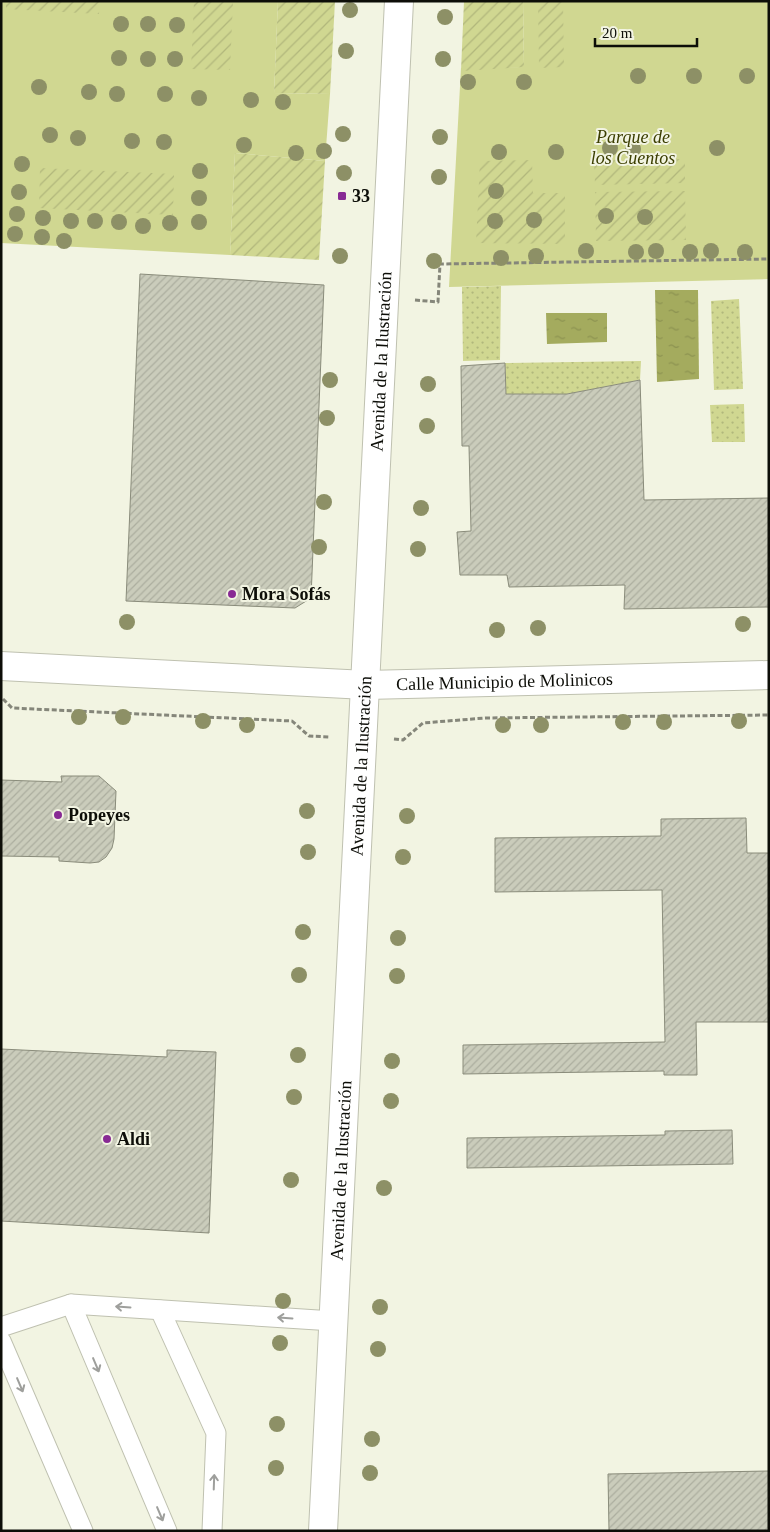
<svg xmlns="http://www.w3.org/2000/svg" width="770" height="1532" viewBox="0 0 770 1532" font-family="Georgia,serif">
	<defs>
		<pattern id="grass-dots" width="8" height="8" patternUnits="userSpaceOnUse" patternTransform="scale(1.25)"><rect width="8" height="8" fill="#d0d791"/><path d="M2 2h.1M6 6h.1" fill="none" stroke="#b1b77c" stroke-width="1.8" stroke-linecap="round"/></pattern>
		<pattern id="garden-furrows" width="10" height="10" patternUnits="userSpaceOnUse" patternTransform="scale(1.25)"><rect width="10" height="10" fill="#d0d791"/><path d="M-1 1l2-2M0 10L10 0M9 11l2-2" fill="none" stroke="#b1b77c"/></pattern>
		<pattern id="water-ripples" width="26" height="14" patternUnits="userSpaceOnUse" patternTransform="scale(1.25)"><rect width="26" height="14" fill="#a4ab5e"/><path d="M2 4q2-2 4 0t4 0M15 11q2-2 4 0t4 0" fill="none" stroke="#8c9250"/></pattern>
		<pattern id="building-hatch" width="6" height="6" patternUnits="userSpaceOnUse" patternTransform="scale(1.25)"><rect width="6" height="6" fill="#caccbb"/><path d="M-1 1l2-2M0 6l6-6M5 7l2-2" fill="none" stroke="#acae9f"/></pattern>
	</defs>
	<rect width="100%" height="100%" fill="#f2f4e2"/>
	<g fill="url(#grass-dots)">
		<polygon points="501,286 500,360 463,361 462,287"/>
		<polygon points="739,299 743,389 714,390 711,301"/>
		<polygon points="641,361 640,380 567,394 506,394 505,363"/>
		<polygon points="744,404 745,442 712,442 710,405"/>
	</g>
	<g fill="#d0d791">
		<polygon points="1,1 278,1 274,93 330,94 325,161 235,153 230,255 1,243"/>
		<polygon points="523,1 769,1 769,279 449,287 461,68 524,67"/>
	</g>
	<g fill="url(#garden-furrows)">
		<polygon points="6,1 100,1 99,14 6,9"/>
		<polygon points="194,1 233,1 230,70 191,69"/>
		<polygon points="278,1 335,1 330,94 274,93"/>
		<polygon points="464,1 523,1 524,67 461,71"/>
		<polygon points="538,1 563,1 564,67 539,68"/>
		<polygon points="235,153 325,161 319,260 230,255"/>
		<polygon points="685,159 685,183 595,185 594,160"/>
		<polygon points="532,160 533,193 565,193 565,244 476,243 480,161"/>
		<polygon points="40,168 174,174 173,215 39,208"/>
		<polygon points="685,191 686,240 596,241 595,192"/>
	</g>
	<g fill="url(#water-ripples)">
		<polygon points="655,290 698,290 699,379 657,382"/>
		<polygon points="546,313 607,313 607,342 547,344"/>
	</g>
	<g fill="url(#building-hatch)" stroke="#8a8c7b">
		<polygon points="140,274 324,285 311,598 295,608 126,601"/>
		<polygon points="505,363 506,394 567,394 640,380 644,500 769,498 769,607 624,609 625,585 509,587 507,575 460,575 457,532 471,531 469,446 462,446 461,366"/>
		<polygon points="61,776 99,776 116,791 114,839 112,848 106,857 99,862 90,863 59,861 59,857 1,856 1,780 62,782"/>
		<polygon points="746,818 747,853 769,853 769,1022 696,1022 697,1075 664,1075 664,1071 463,1074 463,1045 665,1042 662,890 495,892 495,838 661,836 661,819"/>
		<polygon points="1,1049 167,1057 167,1050 216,1052 209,1233 1,1221"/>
		<polygon points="732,1130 733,1164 467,1168 467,1138 665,1135 665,1131"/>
		<polygon points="769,1471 769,1531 609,1531 608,1474"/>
	</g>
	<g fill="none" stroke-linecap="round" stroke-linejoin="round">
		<g stroke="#bfc1b0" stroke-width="21">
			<g id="lane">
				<polyline points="71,1304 167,1531"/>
				<polyline points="160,1310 216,1433 212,1531"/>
				<polyline points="1,1327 71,1304 333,1321"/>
				<polyline points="1,1341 83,1531"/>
			</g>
		</g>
		<g stroke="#bfc1b0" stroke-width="30">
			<g id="secondary">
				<path id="s1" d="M 1,666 L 366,685 L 769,675"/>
				<path id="s2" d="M 323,1531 L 399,1"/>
			</g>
		</g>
		<g stroke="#85867a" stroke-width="3" stroke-dasharray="5 2.5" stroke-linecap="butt">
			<polyline points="415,300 438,302 440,264 769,259"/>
			<polyline points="3,699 12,708 292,721 309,736 330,737"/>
			<polyline points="394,739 403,740 423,723 485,718 769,715"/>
		</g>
		<use href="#lane" stroke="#fff" stroke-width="19"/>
		<use href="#secondary" stroke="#fff" stroke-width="28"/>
	</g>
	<g fill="#8d9066">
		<circle cx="350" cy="10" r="8"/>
		<circle cx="445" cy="17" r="8"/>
		<circle cx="121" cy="24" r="8"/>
		<circle cx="148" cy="24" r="8"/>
		<circle cx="177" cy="25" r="8"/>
		<circle cx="346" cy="51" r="8"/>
		<circle cx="119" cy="58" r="8"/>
		<circle cx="148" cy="59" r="8"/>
		<circle cx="175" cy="59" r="8"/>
		<circle cx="443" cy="59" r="8"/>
		<circle cx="638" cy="76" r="8"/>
		<circle cx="694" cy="76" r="8"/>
		<circle cx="747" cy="76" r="8"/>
		<circle cx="468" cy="82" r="8"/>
		<circle cx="524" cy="82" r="8"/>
		<circle cx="39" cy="87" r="8"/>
		<circle cx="89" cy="92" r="8"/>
		<circle cx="117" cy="94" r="8"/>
		<circle cx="165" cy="94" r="8"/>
		<circle cx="199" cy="98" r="8"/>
		<circle cx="251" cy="100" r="8"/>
		<circle cx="283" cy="102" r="8"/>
		<circle cx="343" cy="134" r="8"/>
		<circle cx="50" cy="135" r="8"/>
		<circle cx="440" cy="137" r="8"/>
		<circle cx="78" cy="138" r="8"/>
		<circle cx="132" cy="141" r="8"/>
		<circle cx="164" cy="142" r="8"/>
		<circle cx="244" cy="145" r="8"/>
		<circle cx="610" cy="148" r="8"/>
		<circle cx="717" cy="148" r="8"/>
		<circle cx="633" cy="149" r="8"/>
		<circle cx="324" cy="151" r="8"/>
		<circle cx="499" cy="152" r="8"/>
		<circle cx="556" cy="152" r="8"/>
		<circle cx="296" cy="153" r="8"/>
		<circle cx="22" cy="164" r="8"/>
		<circle cx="200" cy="171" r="8"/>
		<circle cx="344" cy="173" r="8"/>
		<circle cx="439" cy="177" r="8"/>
		<circle cx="496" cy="191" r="8"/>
		<circle cx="19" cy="192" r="8"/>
		<circle cx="199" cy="198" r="8"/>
		<circle cx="17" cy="214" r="8"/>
		<circle cx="606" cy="216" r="8"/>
		<circle cx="645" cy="217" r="8"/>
		<circle cx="43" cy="218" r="8"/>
		<circle cx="534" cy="220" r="8"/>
		<circle cx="71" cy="221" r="8"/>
		<circle cx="95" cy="221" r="8"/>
		<circle cx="495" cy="221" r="8"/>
		<circle cx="119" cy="222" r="8"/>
		<circle cx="199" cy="222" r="8"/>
		<circle cx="170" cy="223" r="8"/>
		<circle cx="143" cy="226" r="8"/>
		<circle cx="15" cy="234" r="8"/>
		<circle cx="42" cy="237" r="8"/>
		<circle cx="64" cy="241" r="8"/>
		<circle cx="586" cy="251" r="8"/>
		<circle cx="656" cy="251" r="8"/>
		<circle cx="711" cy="251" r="8"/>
		<circle cx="636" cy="252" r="8"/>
		<circle cx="690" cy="252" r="8"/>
		<circle cx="745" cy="252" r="8"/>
		<circle cx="340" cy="256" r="8"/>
		<circle cx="536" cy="256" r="8"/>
		<circle cx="501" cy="258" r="8"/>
		<circle cx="434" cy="261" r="8"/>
		<circle cx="330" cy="380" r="8"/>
		<circle cx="428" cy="384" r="8"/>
		<circle cx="327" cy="418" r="8"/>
		<circle cx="427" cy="426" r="8"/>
		<circle cx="324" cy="502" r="8"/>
		<circle cx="421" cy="508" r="8"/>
		<circle cx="319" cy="547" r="8"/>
		<circle cx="418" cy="549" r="8"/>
		<circle cx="127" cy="622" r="8"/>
		<circle cx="743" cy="624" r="8"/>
		<circle cx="538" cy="628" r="8"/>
		<circle cx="497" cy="630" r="8"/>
		<circle cx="79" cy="717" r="8"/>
		<circle cx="123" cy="717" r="8"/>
		<circle cx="203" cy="721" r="8"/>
		<circle cx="739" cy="721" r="8"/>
		<circle cx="623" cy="722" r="8"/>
		<circle cx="664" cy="722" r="8"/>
		<circle cx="247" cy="725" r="8"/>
		<circle cx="503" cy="725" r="8"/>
		<circle cx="541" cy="725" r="8"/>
		<circle cx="307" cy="811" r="8"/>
		<circle cx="407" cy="816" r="8"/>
		<circle cx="308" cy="852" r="8"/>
		<circle cx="403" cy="857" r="8"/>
		<circle cx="303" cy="932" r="8"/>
		<circle cx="398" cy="938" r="8"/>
		<circle cx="299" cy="975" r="8"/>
		<circle cx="397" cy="976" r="8"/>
		<circle cx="298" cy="1055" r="8"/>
		<circle cx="392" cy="1061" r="8"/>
		<circle cx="294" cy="1097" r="8"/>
		<circle cx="391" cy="1101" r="8"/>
		<circle cx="291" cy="1180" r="8"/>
		<circle cx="384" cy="1188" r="8"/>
		<circle cx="283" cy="1301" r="8"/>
		<circle cx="380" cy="1307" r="8"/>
		<circle cx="280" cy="1343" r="8"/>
		<circle cx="378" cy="1349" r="8"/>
		<circle cx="277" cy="1424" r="8"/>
		<circle cx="372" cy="1439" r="8"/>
		<circle cx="276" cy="1468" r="8"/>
		<circle cx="370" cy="1473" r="8"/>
	</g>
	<defs><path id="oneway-shaft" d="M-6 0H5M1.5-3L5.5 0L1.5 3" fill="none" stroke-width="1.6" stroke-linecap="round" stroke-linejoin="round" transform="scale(1.25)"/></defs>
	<g stroke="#9e9f9c">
		<use href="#oneway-shaft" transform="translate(123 1307) rotate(-176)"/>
		<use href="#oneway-shaft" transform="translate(285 1318) rotate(-176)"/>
		<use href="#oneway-shaft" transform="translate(96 1365) rotate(67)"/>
		<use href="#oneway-shaft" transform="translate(20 1385) rotate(67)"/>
		<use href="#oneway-shaft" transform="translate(214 1482) rotate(-88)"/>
		<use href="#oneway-shaft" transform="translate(160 1514) rotate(67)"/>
	</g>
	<g fill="#882a94" stroke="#f2f4e2" stroke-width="2">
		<rect x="337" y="191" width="10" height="10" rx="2.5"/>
		<circle cx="232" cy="594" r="5"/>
		<circle cx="58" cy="815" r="5"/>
		<circle cx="107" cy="1139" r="5"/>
	</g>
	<g text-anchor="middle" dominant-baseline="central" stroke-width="4" stroke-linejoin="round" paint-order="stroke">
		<g font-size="18" font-style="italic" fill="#3b3e00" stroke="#f2f4e2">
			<text x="633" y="137">Parque de<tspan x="633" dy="21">los Cuentos</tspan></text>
		</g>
		<g font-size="18" font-weight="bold" fill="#0d0e08" stroke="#f2f4e2" text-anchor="start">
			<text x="352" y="196">33</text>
			<text x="242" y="594">Mora Sofás</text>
			<text x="68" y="815">Popeyes</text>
			<text x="117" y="1139">Aldi</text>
		</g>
		<g font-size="18" fill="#0d0e08" stroke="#f2f4e2">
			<text stroke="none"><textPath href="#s2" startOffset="1171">Avenida de la Ilustración</textPath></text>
			<text stroke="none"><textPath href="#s1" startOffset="504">Calle Municipio de Molinicos</textPath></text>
			<text stroke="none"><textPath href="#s2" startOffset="766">Avenida de la Ilustración</textPath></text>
			<text stroke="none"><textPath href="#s2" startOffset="361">Avenida de la Ilustración</textPath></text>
		</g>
	</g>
	<rect width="770" height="1532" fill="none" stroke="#0d0e08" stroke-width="5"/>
	<path d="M595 38v8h102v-8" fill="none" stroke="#0d0e08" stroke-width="2.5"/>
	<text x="602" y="38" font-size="15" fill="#0d0e08" stroke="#f2f4e2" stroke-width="4" paint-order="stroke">20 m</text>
</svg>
